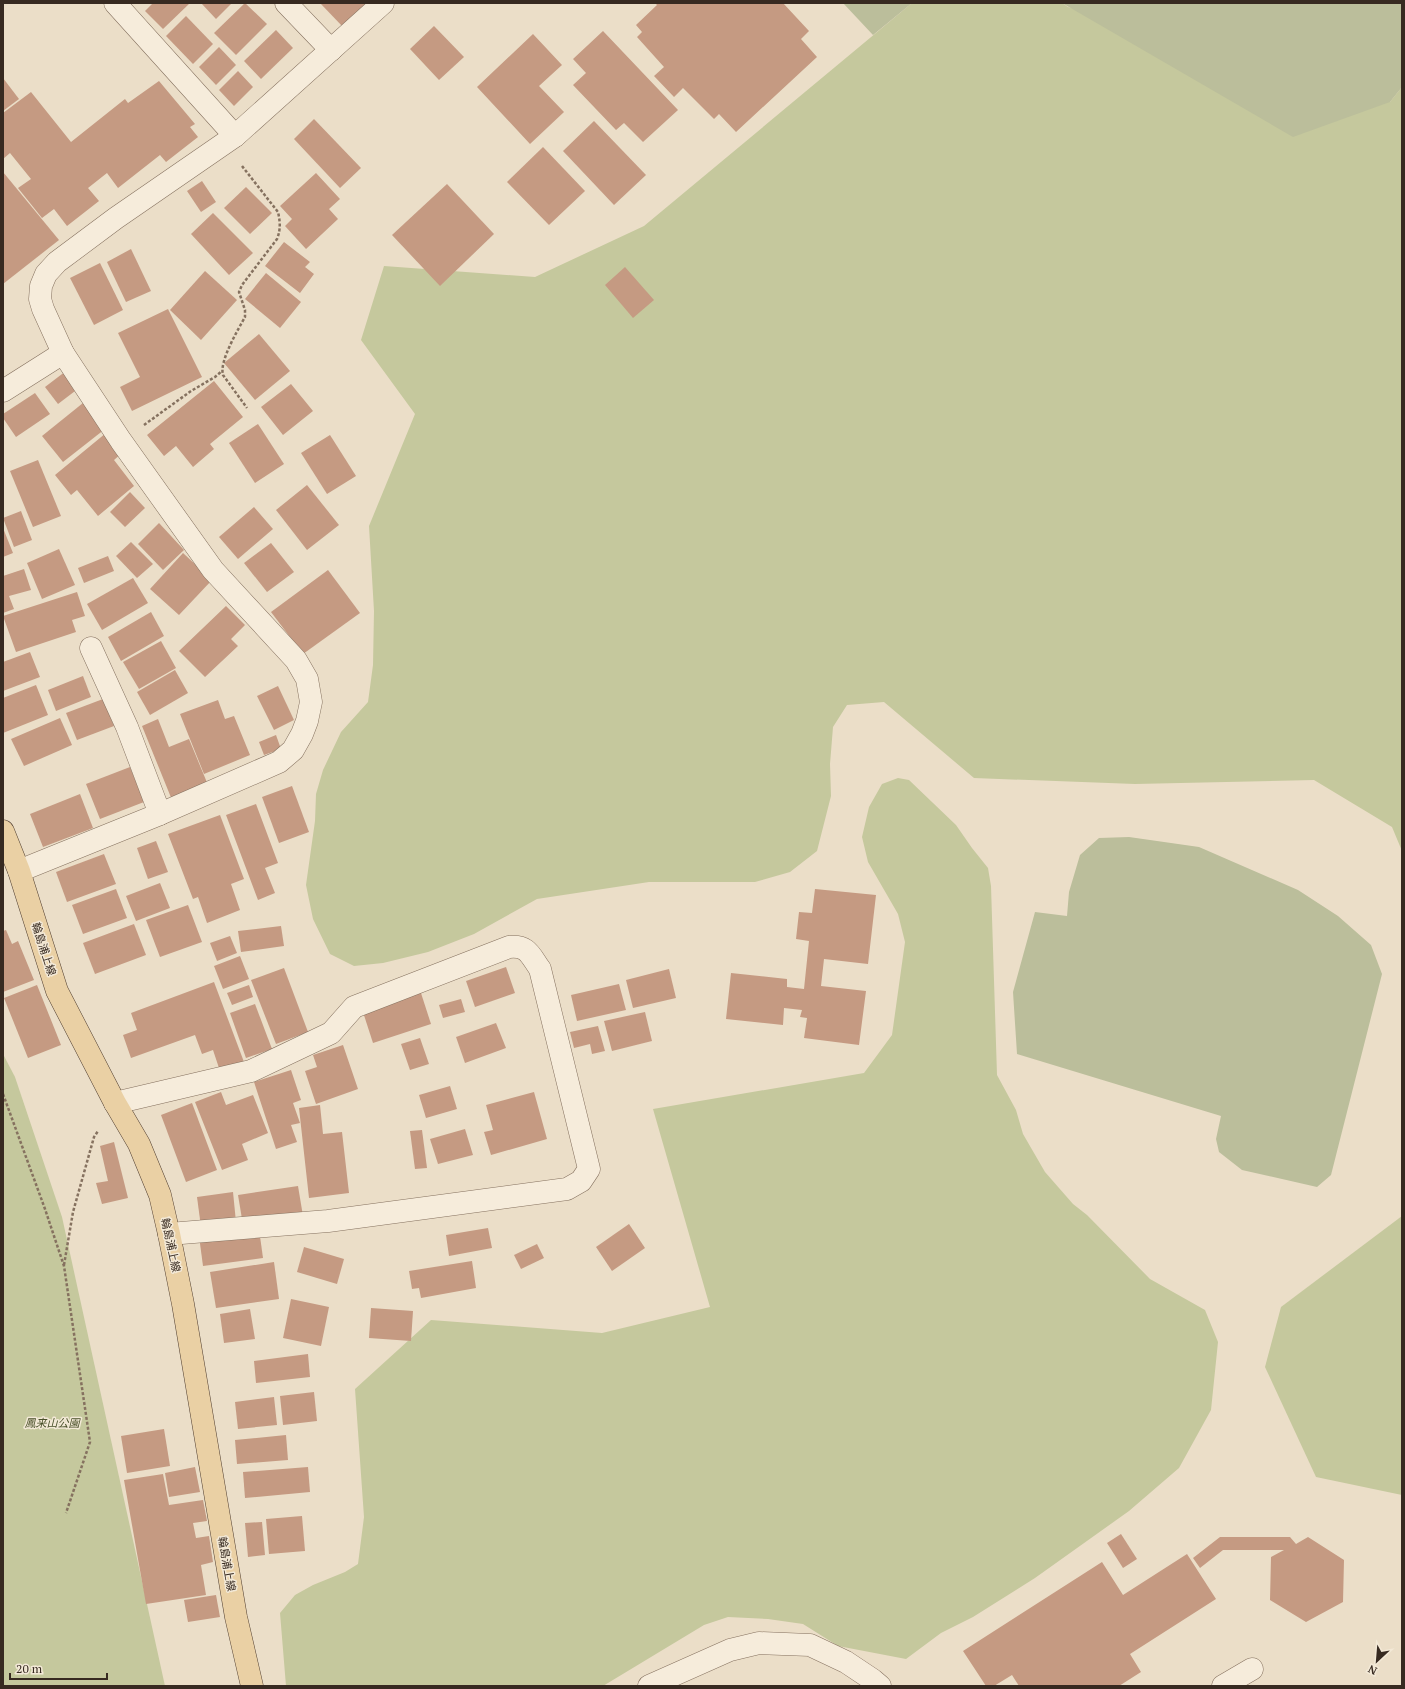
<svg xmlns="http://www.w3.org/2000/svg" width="1405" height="1689" viewBox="0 0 1405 1689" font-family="'PT Serif','Noto Sans JP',serif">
	<rect width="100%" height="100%" fill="#ebdec8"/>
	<g fill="#c5c89d">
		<polygon points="912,3 1062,3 1068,7 1390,102 1402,87 1402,851 1392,827 1314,780 1135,784 974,778 884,702 847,705 833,727 830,764 831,796 817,851 790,872 755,882 649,882 537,899 474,934 428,952 383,963 354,966 330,954 313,919 306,885 315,821 316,794 323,770 341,732 368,702 373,665 374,611 369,526 415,414 361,340 384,266 535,277 644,226"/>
		<polygon points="898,778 909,780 956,825 972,848 988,868 991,886 997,1075 1016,1110 1023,1134 1045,1172 1073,1204 1087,1215 1150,1279 1205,1310 1218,1342 1211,1410 1179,1468 1129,1511 1035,1578 973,1617 941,1633 906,1659 838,1646 803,1624 768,1619 728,1617 704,1625 603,1686 286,1686 280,1613 295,1595 313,1585 345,1572 358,1564 364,1517 355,1389 431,1320 602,1333 710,1307 653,1109 864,1073 892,1035 905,942 898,914 868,862 862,837 869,807 882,784"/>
		<polygon points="3,1054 15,1077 62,1217 165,1686 3,1686"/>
		<polygon points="1402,1216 1402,1495 1316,1477 1265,1367 1281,1307"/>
	</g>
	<g fill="#bbbe9b">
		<polygon points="843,3 912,3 873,35"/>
		<polygon points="1062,3 1402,3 1402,87 1390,102 1293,137"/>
		<polygon points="1129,837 1199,847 1298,890 1338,916 1371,945 1382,974 1331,1175 1317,1187 1242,1170 1219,1152 1216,1139 1221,1116 1017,1054 1013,992 1035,912 1067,916 1069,892 1080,855 1099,838"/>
	</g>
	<g fill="#c59a82">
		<polygon points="153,3 190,3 163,29 145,11"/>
		<polygon points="201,3 232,3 216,19"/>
		<polygon points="245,3 267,24 236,55 214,33"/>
		<polygon points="320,3 367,3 343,27"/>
		<polygon points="655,3 783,3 809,31 801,39 817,57 736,132 719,114 714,119 683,88 674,97 654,76 664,67 637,37 642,32 636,25 657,5"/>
		<polygon points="186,16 213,44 193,64 166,36"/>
		<polygon points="434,26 464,57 439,80 410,49"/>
		<polygon points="276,30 293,48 261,79 244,61"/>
		<polygon points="603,31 678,110 643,142 624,123 616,130 573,85 586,73 573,59"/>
		<polygon points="533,34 562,65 539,86 564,112 530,144 477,87"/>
		<polygon points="219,47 236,65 216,85 199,67"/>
		<polygon points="238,71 253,87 234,106 219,90"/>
		<polygon points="3,78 19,99 3,111"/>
		<polygon points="159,81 195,124 190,127 198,137 166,162 160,155 118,188 107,173 88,188 99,201 67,226 54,209 42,218 18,188 31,179 10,153 3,159 3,113 31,92 71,142 125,99 128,103"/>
		<polygon points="314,119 361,168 340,188 294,139"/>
		<polygon points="594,121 646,175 614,205 563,151"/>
		<polygon points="543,147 585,191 549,225 507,182"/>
		<polygon points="3,172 59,240 3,284"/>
		<polygon points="316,173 340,199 329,209 338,219 306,249 285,226 292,219 280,206"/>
		<polygon points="202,181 216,202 201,212 187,191"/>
		<polygon points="447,184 494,234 440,286 392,235"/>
		<polygon points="246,187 272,213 250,234 224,208"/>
		<polygon points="213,213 253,253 229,275 191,234"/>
		<polygon points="284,242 310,262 305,267 314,274 300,293 265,266"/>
		<polygon points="131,249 151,291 126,302 107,262"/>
		<polygon points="100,263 123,310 94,325 70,278"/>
		<polygon points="625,267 654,300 633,318 605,285"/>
		<polygon points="205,271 237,300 201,340 170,310"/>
		<polygon points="266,273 301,302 280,328 245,299"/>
		<polygon points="168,309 202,377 132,411 120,387 140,377 118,333"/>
		<polygon points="259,334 290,371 255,400 224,363"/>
		<polygon points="66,371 79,388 58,404 45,387"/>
		<polygon points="214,381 243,417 210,444 214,449 193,467 176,446 164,456 147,435"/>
		<polygon points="291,384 313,411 283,435 261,407"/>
		<polygon points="35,393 50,414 16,437 3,418 3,414"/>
		<polygon points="83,403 105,429 63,462 42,436"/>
		<polygon points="258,424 284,464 255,483 229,443"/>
		<polygon points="106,433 122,453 114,460 134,486 98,516 77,490 71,495 55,475"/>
		<polygon points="330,435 356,476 327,494 301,453"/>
		<polygon points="38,460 61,516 33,527 10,471"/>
		<polygon points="307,485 339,525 307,550 276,510"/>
		<polygon points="130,492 145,508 125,527 110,512"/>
		<polygon points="254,507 273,529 238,559 219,537"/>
		<polygon points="21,511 32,540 14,547 3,518"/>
		<polygon points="159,523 184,550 163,570 138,544"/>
		<polygon points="3,528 13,553 3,557"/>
		<polygon points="131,542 153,564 137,578 116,556"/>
		<polygon points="271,543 294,572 267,592 244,563"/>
		<polygon points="59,549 75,585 42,599 27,563"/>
		<polygon points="183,553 212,580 179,615 150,589"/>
		<polygon points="108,556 114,571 84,583 78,568"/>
		<polygon points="24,569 31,590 9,596 14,609 3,613 3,576"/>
		<polygon points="328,570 360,613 303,654 271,612"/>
		<polygon points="133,578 148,603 102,630 87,604"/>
		<polygon points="77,592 85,616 72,620 76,632 16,652 3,616"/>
		<polygon points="226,606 245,625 231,639 238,646 205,677 179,651"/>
		<polygon points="151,612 164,636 121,661 108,637"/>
		<polygon points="161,641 176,668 139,689 123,662"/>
		<polygon points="30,652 40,677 3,691 3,662"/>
		<polygon points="175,670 188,693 150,715 137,692"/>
		<polygon points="83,676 91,697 56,711 48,690"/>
		<polygon points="36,685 48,715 3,733 3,698"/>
		<polygon points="278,686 294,720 274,730 257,696"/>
		<polygon points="103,699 114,726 77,740 66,713"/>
		<polygon points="218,700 225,719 234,716 250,755 204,774 180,714"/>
		<polygon points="60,718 72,745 24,766 11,739"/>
		<polygon points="158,719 169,747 189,739 208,785 172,800 142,726"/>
		<polygon points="276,735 281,749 264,755 259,742"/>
		<polygon points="130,767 144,802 100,819 86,784"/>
		<polygon points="292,786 309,832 279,843 262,797"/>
		<polygon points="80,794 93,828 43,847 30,814"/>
		<polygon points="256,804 278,863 265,868 275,893 258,900 226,815"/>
		<polygon points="220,815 244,879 231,884 240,910 207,923 198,897 193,899 168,834"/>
		<polygon points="156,841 168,872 148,879 137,848"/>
		<polygon points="104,854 116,884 67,902 56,872"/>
		<polygon points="160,883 170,908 136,921 126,896"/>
		<polygon points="116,889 127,918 83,934 72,905"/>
		<polygon points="815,889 876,895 868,964 824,959 821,986 866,991 859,1045 804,1038 807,1018 800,1017 802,1010 784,1008 783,1025 726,1019 731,973 787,979 787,987 804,989 809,941 796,939 799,912 812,913"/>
		<polygon points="188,905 202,942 160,957 146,920"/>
		<polygon points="134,924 146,955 95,974 83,943"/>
		<polygon points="281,926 284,946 241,952 238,931"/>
		<polygon points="6,930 12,944 18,941 34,980 3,992 3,931"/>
		<polygon points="230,936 237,953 217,961 210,943"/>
		<polygon points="240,956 249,979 223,989 214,966"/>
		<polygon points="506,967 515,993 475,1007 466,981"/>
		<polygon points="284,968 308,1032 276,1044 251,980"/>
		<polygon points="669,969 676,998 633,1008 626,980"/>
		<polygon points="214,982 244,1062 220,1071 213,1050 202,1054 195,1035 131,1058 123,1035 137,1030 131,1013"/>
		<polygon points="619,984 626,1010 577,1021 571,995"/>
		<polygon points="37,985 61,1045 28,1058 4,998"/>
		<polygon points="249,985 253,997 232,1005 227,993"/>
		<polygon points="420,990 431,1024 373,1043 362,1009"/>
		<polygon points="461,999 465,1012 443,1018 439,1005"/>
		<polygon points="255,1004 272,1049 246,1058 230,1013"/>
		<polygon points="645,1012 652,1041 612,1051 604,1021"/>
		<polygon points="496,1023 506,1048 465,1063 456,1037"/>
		<polygon points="598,1026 605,1051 592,1054 590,1044 574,1048 570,1032"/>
		<polygon points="420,1038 429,1064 410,1070 401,1044"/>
		<polygon points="343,1045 358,1089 316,1104 305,1071 317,1067 313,1055"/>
		<polygon points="291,1070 301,1100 293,1103 300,1123 291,1125 297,1142 276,1149 254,1082"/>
		<polygon points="450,1086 457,1109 426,1118 419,1095"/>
		<polygon points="221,1092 226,1105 253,1095 268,1133 242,1144 248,1160 222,1170 195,1102"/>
		<polygon points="534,1092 547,1139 491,1155 484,1132 493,1130 486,1105"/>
		<polygon points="192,1103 217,1170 186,1182 161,1115"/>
		<polygon points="320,1105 323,1134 342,1132 349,1193 309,1198 299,1108"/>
		<polygon points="465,1129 473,1155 438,1164 430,1139"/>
		<polygon points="422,1130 427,1168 415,1169 410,1131"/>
		<polygon points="114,1142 128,1198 102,1204 96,1183 108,1181 100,1146"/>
		<polygon points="298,1186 303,1216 243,1225 238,1195"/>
		<polygon points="233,1192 236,1222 201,1227 197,1197"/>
		<polygon points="629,1224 645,1248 612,1271 596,1247"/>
		<polygon points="488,1228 492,1248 449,1256 446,1235"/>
		<polygon points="259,1229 263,1258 203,1266 199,1236"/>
		<polygon points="537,1244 544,1258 521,1269 514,1255"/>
		<polygon points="304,1247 344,1259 337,1284 297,1272"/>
		<polygon points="472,1261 476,1288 421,1298 419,1288 412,1289 409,1271"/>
		<polygon points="274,1262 279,1299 216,1308 210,1272"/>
		<polygon points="291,1299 329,1307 321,1346 283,1338"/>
		<polygon points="371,1308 413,1311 411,1341 369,1338"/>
		<polygon points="250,1309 255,1339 224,1343 220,1314"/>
		<polygon points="308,1354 310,1377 256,1383 254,1361"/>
		<polygon points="314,1392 317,1421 283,1425 280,1396"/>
		<polygon points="274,1397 277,1425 238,1429 235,1402"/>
		<polygon points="164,1429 170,1466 127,1473 121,1436"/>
		<polygon points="286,1435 288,1460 237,1464 235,1440"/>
		<polygon points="195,1467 200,1492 169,1497 165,1473"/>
		<polygon points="308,1467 310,1492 245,1498 243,1472"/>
		<polygon points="163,1474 169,1505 203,1500 207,1521 193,1523 196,1538 209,1536 213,1562 201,1565 206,1595 146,1604 124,1480"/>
		<polygon points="302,1516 305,1551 269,1554 266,1519"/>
		<polygon points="262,1522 265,1555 248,1557 245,1523"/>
		<polygon points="1121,1534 1137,1559 1123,1568 1107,1543"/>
		<polygon points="1220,1537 1290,1537 1296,1544 1308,1537 1344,1560 1343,1602 1306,1622 1270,1600 1271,1557 1284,1550 1223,1550 1200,1568 1193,1558"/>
		<polygon points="1187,1554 1216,1599 1130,1654 1141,1672 1119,1686 1019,1686 1012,1675 994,1686 986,1686 963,1651 1102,1562 1123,1595"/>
		<polygon points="216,1595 220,1617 188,1622 184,1600"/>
	</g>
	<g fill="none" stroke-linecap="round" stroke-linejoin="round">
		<g stroke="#85715f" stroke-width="23">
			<g id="street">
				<polyline points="115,3 235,136"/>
				<polyline points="286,3 331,50"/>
				<polyline points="3,391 63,353"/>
				<polyline points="91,648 127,727 160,814"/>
				<polyline points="19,871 160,814 279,762 293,750 302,734 307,721 311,702 307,679 296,660 213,570 121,441 63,353 43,309 40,299 41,286 46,274 57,262 116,218 235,136 383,3"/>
				<path d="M 115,1103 L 251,1071 L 331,1033 L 354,1007 L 509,947 C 528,945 530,955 540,969 L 589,1169 L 581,1181 L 567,1189 L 328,1221 L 169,1234"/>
				<polyline points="649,1686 730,1650 759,1643 810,1645 846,1662 873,1680 880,1686"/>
				<polyline points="1223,1686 1252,1669"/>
			</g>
		</g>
		<g stroke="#534032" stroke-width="23">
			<polyline id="primary" points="3,831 19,871 57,991 115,1103 139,1144 160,1195 169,1234 183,1304 236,1617 252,1686"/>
		</g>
		<g stroke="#85715f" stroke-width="2.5" stroke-dasharray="3 2" stroke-linecap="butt">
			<path d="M 242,166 L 278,212 C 280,221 281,229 277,239 L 242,285 L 239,292 L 245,310 L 245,317 C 238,330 219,361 223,375 L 247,408"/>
			<polyline points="144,425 191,391 215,377 222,371"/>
			<polyline points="3,1094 45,1209 64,1266 90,1442 66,1513"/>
			<polyline points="64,1265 73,1212 94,1137 98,1131"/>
		</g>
		<use href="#street" stroke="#f6ecdb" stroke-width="22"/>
		<use href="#primary" stroke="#ead0a4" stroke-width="22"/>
	</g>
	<g text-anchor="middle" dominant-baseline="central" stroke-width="3" stroke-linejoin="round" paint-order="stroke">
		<g font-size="11" fill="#372a21" stroke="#f3e9d7">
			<text transform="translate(44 949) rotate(72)">輪島浦上線</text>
			<text transform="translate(171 1245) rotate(78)">輪島浦上線</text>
			<text transform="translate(227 1564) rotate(80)">輪島浦上線</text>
		</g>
		<g font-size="11" font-style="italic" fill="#4a512a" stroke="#f3e9d7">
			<text x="52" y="1423">鳳来山公園</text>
		</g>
	</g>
	<rect width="1405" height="1689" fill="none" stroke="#372a21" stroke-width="8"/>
	<g transform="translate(1377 1661) rotate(206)" stroke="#f3e9d7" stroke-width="3" paint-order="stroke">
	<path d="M0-3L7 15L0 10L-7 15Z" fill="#372a21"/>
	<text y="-6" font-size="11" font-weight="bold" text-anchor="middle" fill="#372a21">N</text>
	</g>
	<path d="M10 1673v6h97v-6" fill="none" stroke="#372a21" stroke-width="2"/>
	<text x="16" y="1673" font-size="12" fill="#372a21" stroke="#f3e9d7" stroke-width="3" paint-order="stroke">20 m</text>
</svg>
